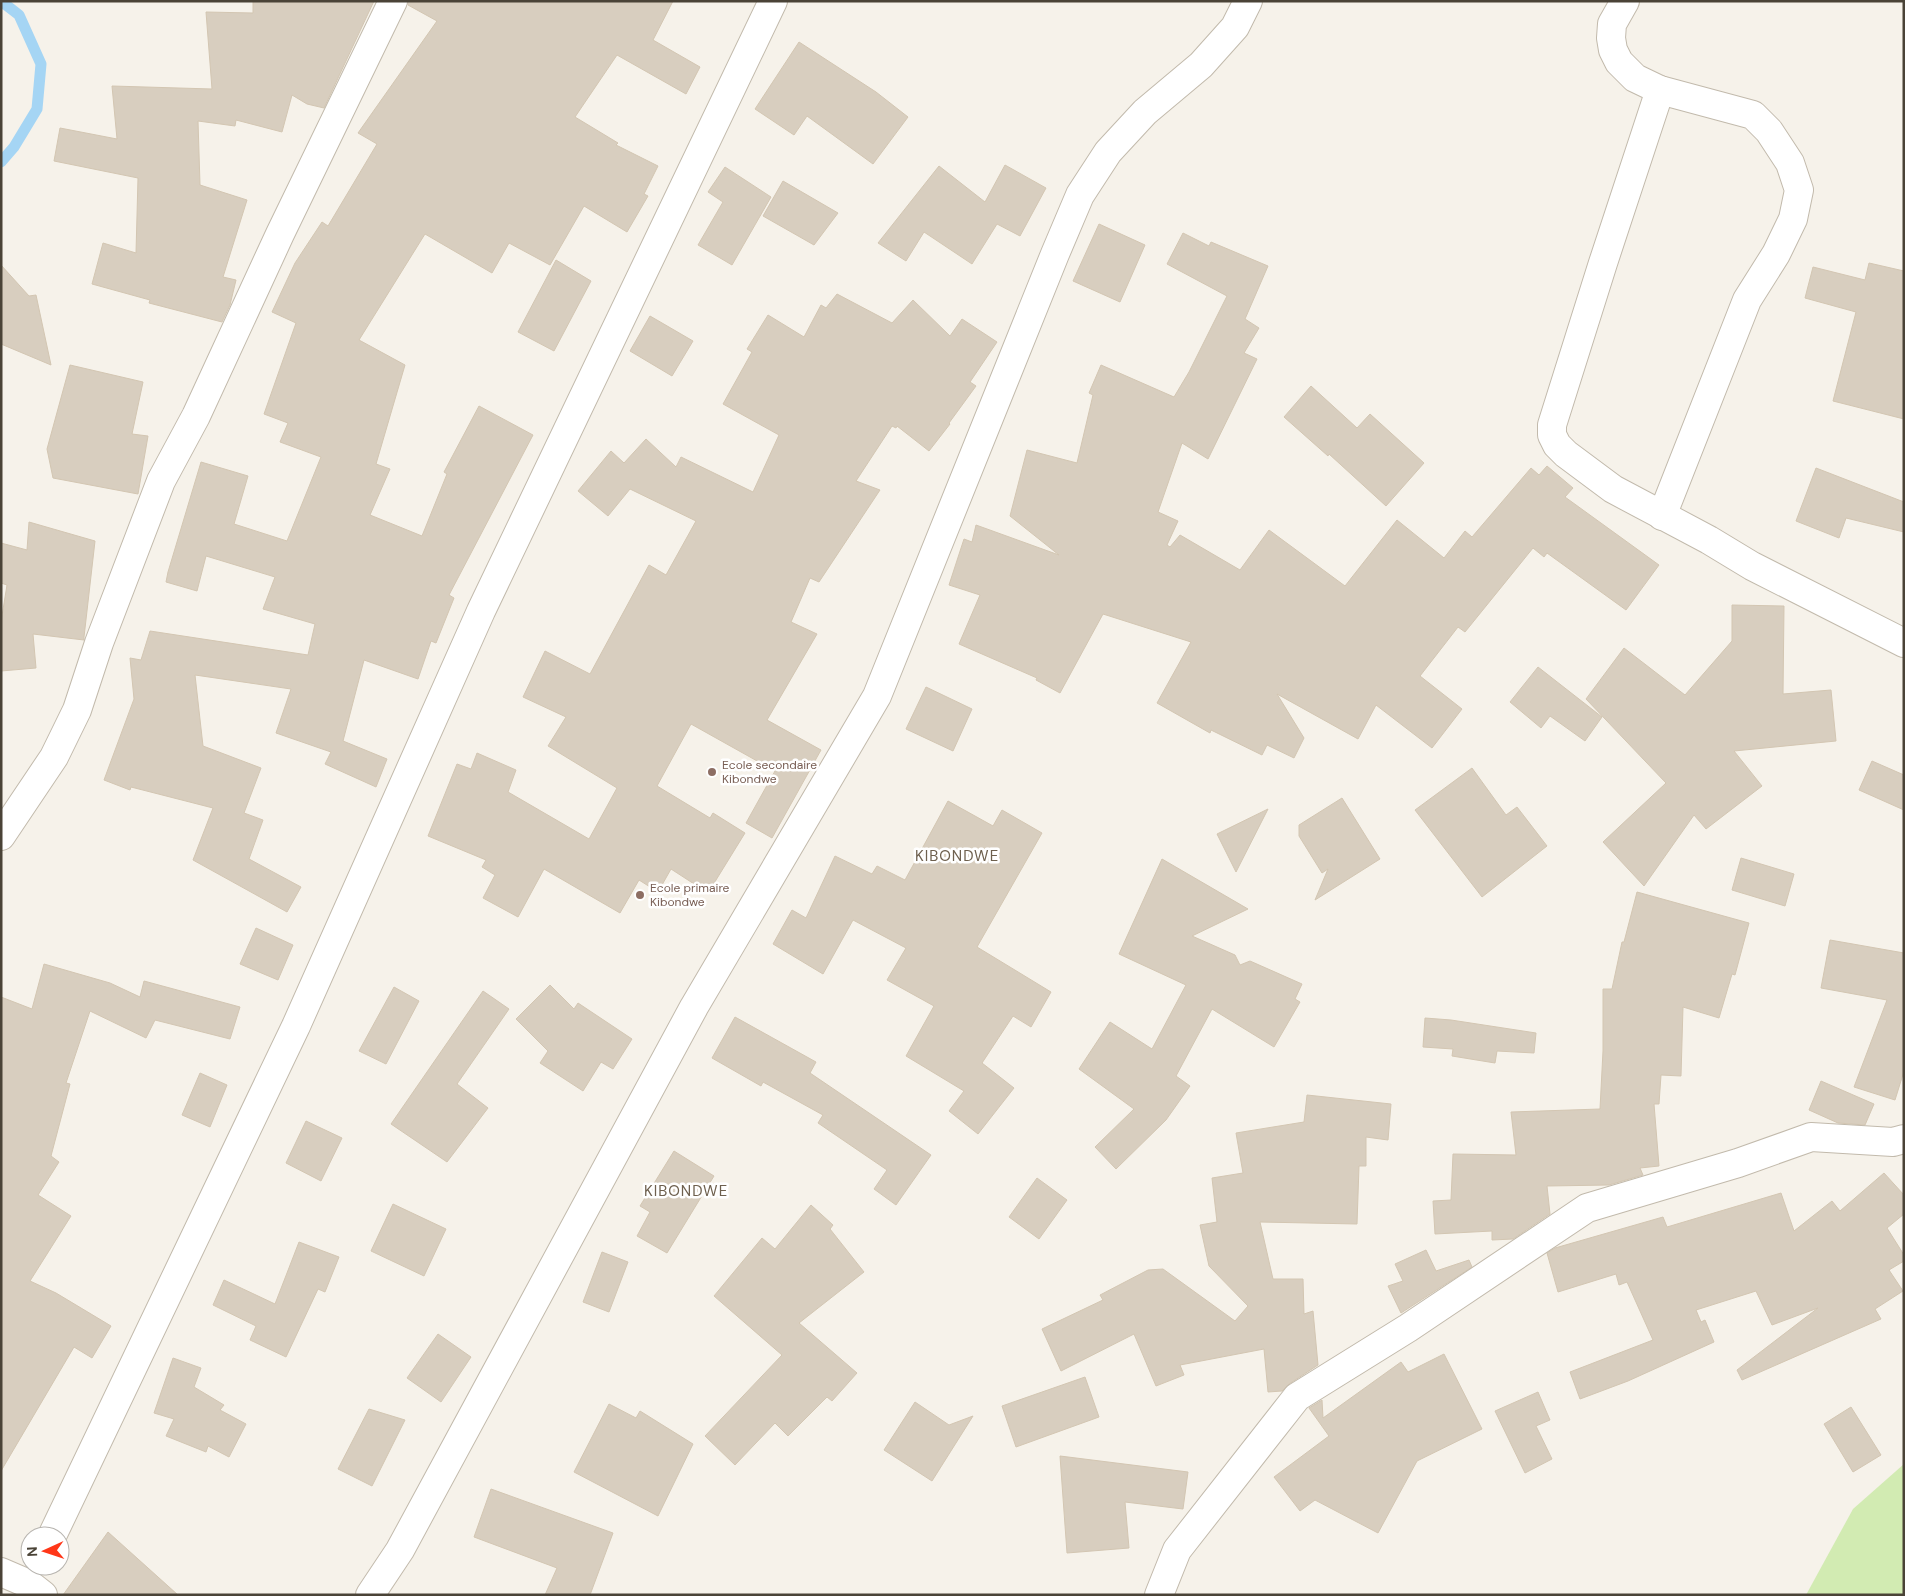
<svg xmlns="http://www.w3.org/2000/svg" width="1905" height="1596" viewBox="0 0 1905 1596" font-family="'DM Sans',sans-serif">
	<rect width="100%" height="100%" fill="#f6f2ea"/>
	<polygon fill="#d2ebb2" points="1904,1464 1904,1595 1806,1595 1853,1509"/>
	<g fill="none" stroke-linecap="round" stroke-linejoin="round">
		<polyline stroke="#a5d5f4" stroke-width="11" points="1,1 19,15 41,64 37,109 14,147 1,162"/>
	</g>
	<g fill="#d8cebf" stroke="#d3c6b2">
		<polygon points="253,1 374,1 324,108 307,104 292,95 282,132 236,120 235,126 198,121 200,185 247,200 223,277 236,280 230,305 222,322 149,303 150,300 92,284 103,243 136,253 138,178 54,161 60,128 117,139 112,86 212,89 206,12 253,13"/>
		<polygon points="408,1 673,1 653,40 700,67 686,94 617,55 575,117 618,143 616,145 658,166 644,194 648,196 627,232 584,206 550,265 509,243 492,273 425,234 359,340 405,365 376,464 390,469 370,515 422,536 447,474 444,472 479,406 533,435 449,595 454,598 436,643 431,641 418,679 364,660 343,741 387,759 376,787 325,764 331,752 276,733 291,689 195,675 203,746 261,768 244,813 263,820 249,859 301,887 287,912 193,860 213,808 131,787 130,790 104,780 134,699 130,658 141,660 150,631 308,655 315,624 263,609 275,577 206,556 197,591 166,582 168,572 201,462 248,476 234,524 287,541 321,457 280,442 288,423 264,414 296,323 272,312 295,263 322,222 328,226 377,144 358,133 437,21 408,5"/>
		<polygon points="799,42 876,92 908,117 873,164 807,116 794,135 755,109"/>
		<polygon points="1005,165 1046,188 1020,236 997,224 972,264 924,232 906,261 878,243 939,166 985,202"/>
		<polygon points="725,167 771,197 732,265 698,245 723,202 708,192"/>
		<polygon points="783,181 838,213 814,245 763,216"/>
		<polygon points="1099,224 1145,245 1120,302 1073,281"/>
		<polygon points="1183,233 1209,246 1211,242 1268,266 1245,319 1259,328 1244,353 1257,359 1208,459 1182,443 1158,512 1178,521 1167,545 1170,547 1180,535 1240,570 1269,530 1345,586 1397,520 1444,558 1465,531 1472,537 1531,468 1539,475 1547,466 1573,488 1565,497 1659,565 1626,610 1547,553 1544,557 1533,548 1465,632 1458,627 1420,676 1462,709 1432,748 1376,705 1358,739 1277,694 1304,738 1294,758 1267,745 1262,755 1211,730 1210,733 1157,703 1191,642 1103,614 1060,693 1036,680 1037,678 959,644 980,595 949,585 964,539 972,542 976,525 1059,555 1010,516 1027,450 1077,463 1093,395 1089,393 1101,365 1174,397 1189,372 1227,296 1167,264"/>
		<polygon points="556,260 591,281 554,351 518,332"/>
		<polygon points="1869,263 1904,271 1904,419 1833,401 1856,312 1805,298 1813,267 1865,280"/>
		<polygon points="1,265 29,296 36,295 51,365 1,344"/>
		<polygon points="837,294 892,323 913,300 950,336 962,319 997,342 970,382 976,386 949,423 950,424 929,451 897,426 896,428 892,426 856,481 880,490 819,582 810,578 791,622 817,634 767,720 821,750 772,838 746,823 775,771 691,724 657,786 710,818 713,813 745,833 708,893 671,869 658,892 639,880 620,913 544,869 518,917 483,898 495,875 482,867 486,860 428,836 457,764 471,769 477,753 516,770 508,792 589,839 617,788 548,746 566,717 523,697 545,651 590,674 649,565 666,575 696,521 630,489 608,516 578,491 611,451 624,463 646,439 676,467 681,457 753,492 779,435 723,404 752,352 747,349 768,315 804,337 821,305 826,308"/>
		<polygon points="650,316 693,341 672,376 630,351"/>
		<polygon points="70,365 143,382 132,434 148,436 138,494 53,478 47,449"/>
		<polygon points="1311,386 1357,428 1370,414 1424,463 1386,506 1329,454 1328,456 1284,417"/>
		<polygon points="1816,468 1904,502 1904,532 1846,518 1839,538 1796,521"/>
		<polygon points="29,522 95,541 84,637 84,640 33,634 36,668 1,671 1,622 7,585 1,583 1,543 27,550"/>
		<polygon points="1732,605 1784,606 1783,694 1831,690 1836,741 1734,751 1762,786 1706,829 1694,815 1644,886 1603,842 1666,783 1586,699 1624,648 1685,695 1732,641"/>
		<polygon points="1538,667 1602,717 1585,741 1550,716 1541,728 1510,702"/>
		<polygon points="926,687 972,709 953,751 906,729"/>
		<polygon points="1872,761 1904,775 1904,810 1859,790"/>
		<polygon points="1472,768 1506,815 1517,807 1547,846 1482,897 1415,810"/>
		<polygon points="1342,798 1380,859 1315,900 1328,869 1322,873 1299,836 1299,825"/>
		<polygon points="948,801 993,826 1002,810 1042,833 977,947 1051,992 1031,1027 1013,1016 982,1063 1014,1088 978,1134 949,1111 964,1091 906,1056 934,1006 887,980 906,948 853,920 823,974 773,944 792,910 806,918 835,856 872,874 877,866 905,880"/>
		<polygon points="1268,809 1236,872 1217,834"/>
		<polygon points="1741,858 1794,874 1785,906 1732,890"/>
		<polygon points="1162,859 1248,909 1192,936 1235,955 1240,965 1250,961 1302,984 1295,999 1300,1002 1274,1047 1212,1009 1176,1076 1190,1086 1166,1120 1116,1169 1095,1147 1134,1109 1079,1069 1110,1022 1152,1049 1186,985 1119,954"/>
		<polygon points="1637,892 1749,923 1735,975 1732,974 1719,1018 1683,1007 1681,1076 1661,1075 1659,1104 1654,1104 1659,1166 1640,1168 1643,1175 1609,1185 1547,1186 1550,1214 1513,1239 1492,1240 1492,1231 1435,1234 1433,1201 1451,1200 1453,1154 1516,1155 1511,1112 1600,1109 1603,1051 1603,989 1612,989 1622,942 1624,942"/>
		<polygon points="256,928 293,945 278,980 240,964"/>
		<polygon points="1830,940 1904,953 1904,1071 1895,1100 1854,1087 1887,1000 1821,988"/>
		<polygon points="44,964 110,983 140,997 144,981 240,1007 230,1039 155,1020 146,1038 90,1011 66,1083 70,1084 51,1156 59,1162 38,1195 71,1216 30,1281 56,1293 111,1326 92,1358 74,1347 1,1471 1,997 32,1009"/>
		<polygon points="550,985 574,1009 578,1003 632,1039 613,1069 601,1062 583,1091 540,1063 548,1051 516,1019"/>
		<polygon points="394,987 419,1001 386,1064 359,1051"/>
		<polygon points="483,991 509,1009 457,1084 488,1108 447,1162 391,1124"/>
		<polygon points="735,1017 816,1062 810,1073 931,1155 896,1205 874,1189 887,1170 818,1123 823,1115 763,1082 761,1086 712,1058"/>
		<polygon points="1425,1018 1451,1020 1536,1033 1534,1053 1497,1051 1495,1063 1452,1056 1453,1049 1423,1047"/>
		<polygon points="200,1073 227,1085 210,1127 182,1115"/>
		<polygon points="1821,1081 1874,1104 1865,1125 1838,1123 1809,1110"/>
		<polygon points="1307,1095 1391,1104 1388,1140 1366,1137 1366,1166 1359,1166 1357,1224 1260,1222 1273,1279 1303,1279 1304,1314 1313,1311 1318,1365 1289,1384 1282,1391 1268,1392 1264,1349 1180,1365 1184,1375 1156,1386 1134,1334 1061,1371 1042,1329 1103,1300 1100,1295 1148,1270 1163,1269 1235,1321 1248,1306 1209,1266 1200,1225 1217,1222 1212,1178 1243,1173 1236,1133 1304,1122"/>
		<polygon points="306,1121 342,1138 321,1181 286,1163"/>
		<polygon points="674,1151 714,1176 667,1253 637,1236 650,1212 640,1206"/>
		<polygon points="1884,1173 1904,1195 1904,1214 1887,1228 1904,1255 1904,1261 1889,1270 1903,1291 1875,1309 1881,1319 1742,1380 1737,1370 1818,1308 1772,1325 1756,1291 1696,1310 1701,1322 1705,1320 1714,1342 1628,1381 1580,1399 1570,1372 1653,1340 1627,1282 1619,1285 1616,1274 1558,1292 1547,1253 1555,1248 1663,1217 1667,1227 1781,1193 1794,1231 1832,1201 1840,1211"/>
		<polygon points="1037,1178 1067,1200 1039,1239 1009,1217"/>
		<polygon points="393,1204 446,1229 424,1276 371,1251"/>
		<polygon points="811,1205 833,1225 830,1229 864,1272 799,1323 857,1373 832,1401 827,1397 788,1436 775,1423 735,1465 705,1436 782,1355 714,1296 762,1238 775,1249"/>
		<polygon points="299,1242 339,1257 325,1292 318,1289 286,1357 250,1340 256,1326 213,1305 224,1280 275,1304"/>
		<polygon points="1426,1250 1436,1271 1469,1260 1472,1267 1401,1313 1388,1286 1403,1281 1395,1264"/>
		<polygon points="602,1252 628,1262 609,1312 583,1302"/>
		<polygon points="438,1334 471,1357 441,1402 407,1378"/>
		<polygon points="1444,1354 1482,1429 1417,1461 1378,1533 1315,1500 1300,1511 1274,1477 1329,1436 1309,1408 1322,1400 1323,1418 1401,1362 1408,1372"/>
		<polygon points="173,1358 201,1368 194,1387 224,1405 220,1410 246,1424 229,1457 208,1446 206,1452 166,1436 174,1419 154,1413"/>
		<polygon points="1085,1377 1099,1417 1016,1447 1002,1406"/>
		<polygon points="1538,1392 1550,1420 1536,1426 1552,1459 1525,1473 1495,1411"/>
		<polygon points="915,1402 949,1425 973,1416 932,1481 884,1450"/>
		<polygon points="609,1404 636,1418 640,1411 693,1444 658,1516 574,1472"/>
		<polygon points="1851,1407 1881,1455 1853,1472 1824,1424"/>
		<polygon points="369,1409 405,1420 372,1486 338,1469"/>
		<polygon points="1060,1456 1188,1472 1183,1509 1125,1502 1129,1548 1067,1553"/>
		<polygon points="491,1489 613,1533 590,1595 545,1595 557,1568 474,1537"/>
		<polygon points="108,1532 178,1595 63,1595"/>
	</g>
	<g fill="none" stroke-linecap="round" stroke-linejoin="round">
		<g stroke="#c2baac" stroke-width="30">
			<g id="street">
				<polyline points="1625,1 1612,24 1611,38 1613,50 1619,62 1635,78 1660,90 1753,115 1769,131 1790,163 1799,190 1793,219 1776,254 1747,300 1662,516"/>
				<polyline points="1660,90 1603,263 1552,425 1552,435 1557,445 1566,454 1613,489 1709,540 1752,566 1904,643"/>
				<polyline points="1,836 54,757 77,710 99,643 161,481 196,416 280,234 393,1"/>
				<polyline points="52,1536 296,1026 481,611 773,1"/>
				<polyline points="1,1572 29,1584 43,1595"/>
				<polyline points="370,1595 400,1550 694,1007 877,696 1055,254 1080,195 1108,152 1145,112 1201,65 1235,27 1248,1"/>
				<polyline points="1159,1595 1177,1550 1297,1397 1408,1328 1587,1208 1738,1163 1811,1137 1893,1142 1904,1139"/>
			</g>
		</g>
		<use href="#street" stroke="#fff" stroke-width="28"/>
	</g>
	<g fill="#8d6e63" stroke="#fff" stroke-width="2">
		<circle cx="712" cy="772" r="5"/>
		<circle cx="640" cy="895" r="5"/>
	</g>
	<g text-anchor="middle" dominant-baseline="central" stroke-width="5" stroke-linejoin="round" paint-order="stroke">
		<g font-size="12" fill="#785e54" stroke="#fff" text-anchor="start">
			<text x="722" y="765">Ecole secondaire<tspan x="722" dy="14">Kibondwe</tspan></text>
			<text x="650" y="888">Ecole primaire<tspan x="650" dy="14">Kibondwe</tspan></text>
		</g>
		<g font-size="15" letter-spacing="1" fill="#6e604e" stroke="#fff">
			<text x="957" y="856">KIBONDWE</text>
			<text x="686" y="1191">KIBONDWE</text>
		</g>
	</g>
	<rect width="1905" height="1596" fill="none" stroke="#4a4337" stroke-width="5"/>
	<g transform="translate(45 1551) rotate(267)"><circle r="24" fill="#ffffff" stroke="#b7b4af"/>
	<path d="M0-4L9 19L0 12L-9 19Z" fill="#ff3718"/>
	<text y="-8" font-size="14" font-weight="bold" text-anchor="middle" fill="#4a4337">N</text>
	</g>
</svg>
